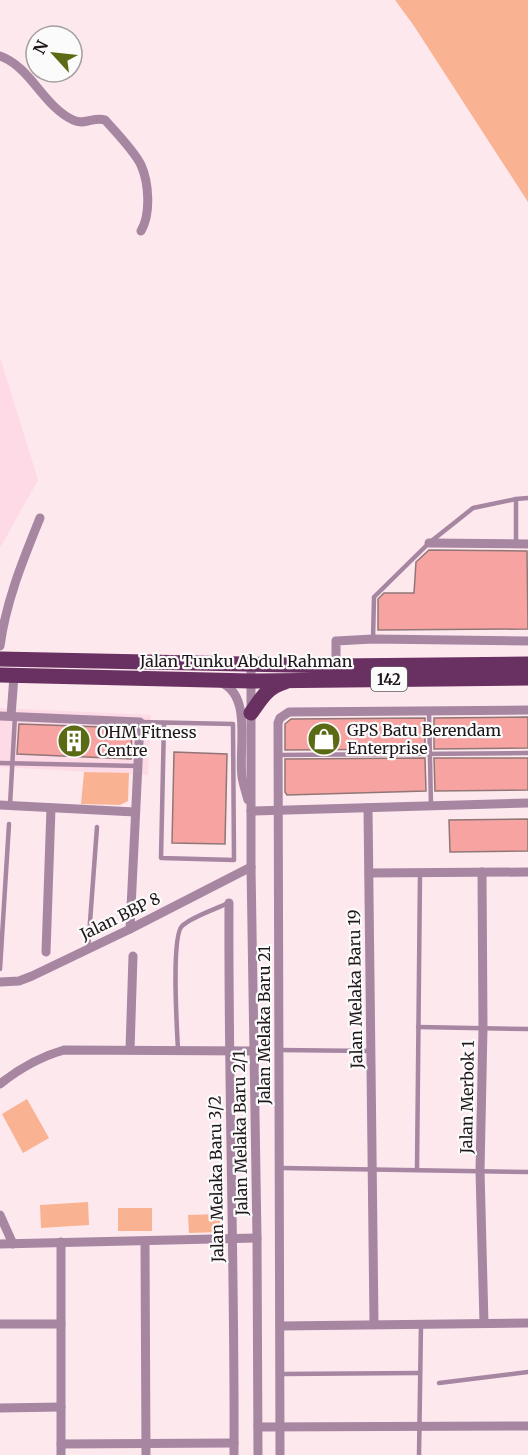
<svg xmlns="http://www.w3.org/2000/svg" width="528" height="1455" viewBox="0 0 528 1455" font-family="Merriweather,serif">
	<rect width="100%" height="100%" fill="#fde8ee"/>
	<g fill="#fddae5">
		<polygon points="0,357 38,480 0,548"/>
		<polygon points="0,708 151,715 148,775 0,767"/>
	</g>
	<g fill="#fab392">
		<polygon points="395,0 528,0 528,202 414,26"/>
		<polygon points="84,772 129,773 128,801 120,805 81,804"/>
		<polygon points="27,1099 49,1138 23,1153 2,1114"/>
		<polygon points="88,1202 89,1225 41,1228 40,1205"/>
		<rect x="118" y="1208" width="34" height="23"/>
		<polygon points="220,1214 220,1232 189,1233 188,1215"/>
	</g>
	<g fill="#f6a3a1" stroke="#907776" stroke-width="1.5">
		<polygon points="429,550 527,551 528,629 378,630 378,599 384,593 414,593 416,562"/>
		<polygon points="528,717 528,748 434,749 434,718"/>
		<polygon points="425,718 425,749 285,750 285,724 291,719"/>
		<polygon points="19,724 132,728 131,759 17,754"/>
		<polygon points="174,752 227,754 225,844 172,843"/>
		<polygon points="425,758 426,791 287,795 285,792 285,759"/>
		<polygon points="434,758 528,758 528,790 435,791"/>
		<polygon points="528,819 528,851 450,852 449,820"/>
	</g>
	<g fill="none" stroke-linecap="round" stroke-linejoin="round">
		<g stroke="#a786a2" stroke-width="4.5">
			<polyline points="516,544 516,499"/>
			<polyline points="373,639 374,597 429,543 473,508 516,499 528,498"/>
			<polyline points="429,711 431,806"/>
			<polyline points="140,722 233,724 234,860 161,858 164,723"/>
			<polyline points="279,755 528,753"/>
			<polyline points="0,763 138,766"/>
			<polyline points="10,805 15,716"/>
			<polyline points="88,949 97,827"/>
			<polyline points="0,969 9,824"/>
			<polyline points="418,1027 528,1029"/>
			<path d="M 178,1050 C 177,1029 171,937 182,926 C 191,917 216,909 228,903"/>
			<polyline points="279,1050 371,1051"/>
			<polyline points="281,1168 528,1172"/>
			<polyline points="417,1170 420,873"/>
			<polyline points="280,1374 420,1373"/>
			<polyline points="439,1383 528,1372"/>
			<polyline points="419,1455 421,1324"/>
		</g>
		<g stroke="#a786a2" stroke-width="9">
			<path d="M 0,56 C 31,67 43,106 73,120 C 85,126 94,116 105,120 C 115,131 135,152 141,165 C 149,183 151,214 141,231"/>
			<polyline points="429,543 528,544"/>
			<path d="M 0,646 C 6,601 23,560 40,518"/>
			<polyline points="251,663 251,867 257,1238 258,1455"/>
			<polyline points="336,666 336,641 373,639 528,641"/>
			<path d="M 220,682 C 253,695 238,748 242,777 C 243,784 246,792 248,800"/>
			<polyline points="0,716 140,722 130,929"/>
			<polyline points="11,716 14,676"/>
			<polyline points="0,805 135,812"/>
			<polyline points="368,808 374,1324"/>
			<polyline points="251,811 528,803"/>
			<polyline points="482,872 483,1028 480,1171 484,1323"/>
			<polyline points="369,873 528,872"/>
			<path d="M 229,903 C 228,1087 235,1271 234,1455"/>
			<polyline points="46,952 51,808"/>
			<polyline points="0,982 19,981 32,976 130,929 251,867"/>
			<polyline points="130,1050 133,956"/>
			<path d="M 0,1084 C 20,1068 39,1057 64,1050 L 253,1051"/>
			<polyline points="0,1215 13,1244"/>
			<polyline points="145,1241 146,1455"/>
			<polyline points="61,1242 61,1455"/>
			<polyline points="0,1244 257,1238"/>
			<polyline points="0,1324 61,1324"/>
			<polyline points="280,1326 528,1323"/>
			<polyline points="0,1408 61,1407"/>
			<polyline points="258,1427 528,1426"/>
			<polyline points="61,1444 234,1443"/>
			<polyline points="280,1455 278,723 280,718 289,712 528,710"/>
		</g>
		<g stroke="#693062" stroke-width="15">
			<polyline points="0,659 336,666 528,664"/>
			<polyline points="0,675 251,681 528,678"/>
			<path d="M 251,713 C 261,699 267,687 285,682"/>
		</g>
	</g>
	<defs>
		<g id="shop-disc" transform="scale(1.725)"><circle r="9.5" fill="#5b6a14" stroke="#fbfbfb"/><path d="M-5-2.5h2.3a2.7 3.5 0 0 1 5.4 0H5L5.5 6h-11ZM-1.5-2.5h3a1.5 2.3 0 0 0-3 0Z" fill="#fff"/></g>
		<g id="building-disc" transform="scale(1.725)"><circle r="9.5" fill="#5b6a14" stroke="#fbfbfb"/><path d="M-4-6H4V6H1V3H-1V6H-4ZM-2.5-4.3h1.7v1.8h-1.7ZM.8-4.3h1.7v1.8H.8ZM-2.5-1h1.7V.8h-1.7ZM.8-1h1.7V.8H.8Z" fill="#fff"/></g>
	</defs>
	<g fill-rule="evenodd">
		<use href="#shop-disc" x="324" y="739"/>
		<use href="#building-disc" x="74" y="741"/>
	</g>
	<g text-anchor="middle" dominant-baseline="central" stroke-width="4.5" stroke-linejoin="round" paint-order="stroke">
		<rect fill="#fbfbfb" stroke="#615b5d" stroke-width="1.5" x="371" y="667" width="36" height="24" rx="4.5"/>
		<g font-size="15" font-weight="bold" fill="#1f1619">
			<text x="389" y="679">142</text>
		</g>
		<g font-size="16" fill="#1f1619" stroke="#fbfbfb">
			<text x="246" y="661">Jalan Tunku Abdul Rahman</text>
			<text transform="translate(120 916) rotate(-26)">Jalan BBP 8</text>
			<text transform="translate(355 989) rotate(-91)">Jalan Melaka Baru 19</text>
			<text transform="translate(264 1025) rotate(-90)">Jalan Melaka Baru 21</text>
			<text transform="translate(467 1097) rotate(-89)">Jalan Merbok 1</text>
			<text transform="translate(240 1133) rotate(-91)">Jalan Melaka Baru 2/1</text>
			<text transform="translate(216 1179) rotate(-91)">Jalan Melaka Baru 3/2</text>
		</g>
		<g font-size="16" fill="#1f1619" stroke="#fbfbfb" text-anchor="start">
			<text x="347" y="730">GPS Batu Berendam<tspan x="347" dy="18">Enterprise</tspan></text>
			<text x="97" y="732">OHM Fitness<tspan x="97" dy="18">Centre</tspan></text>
		</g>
	</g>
	<g transform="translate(54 54) rotate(297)"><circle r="28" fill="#fbfbfb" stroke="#a39fa1" stroke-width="1.5"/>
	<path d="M0-4.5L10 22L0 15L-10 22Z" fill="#5b6a14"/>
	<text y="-9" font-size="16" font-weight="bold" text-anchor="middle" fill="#1f1619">N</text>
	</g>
</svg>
